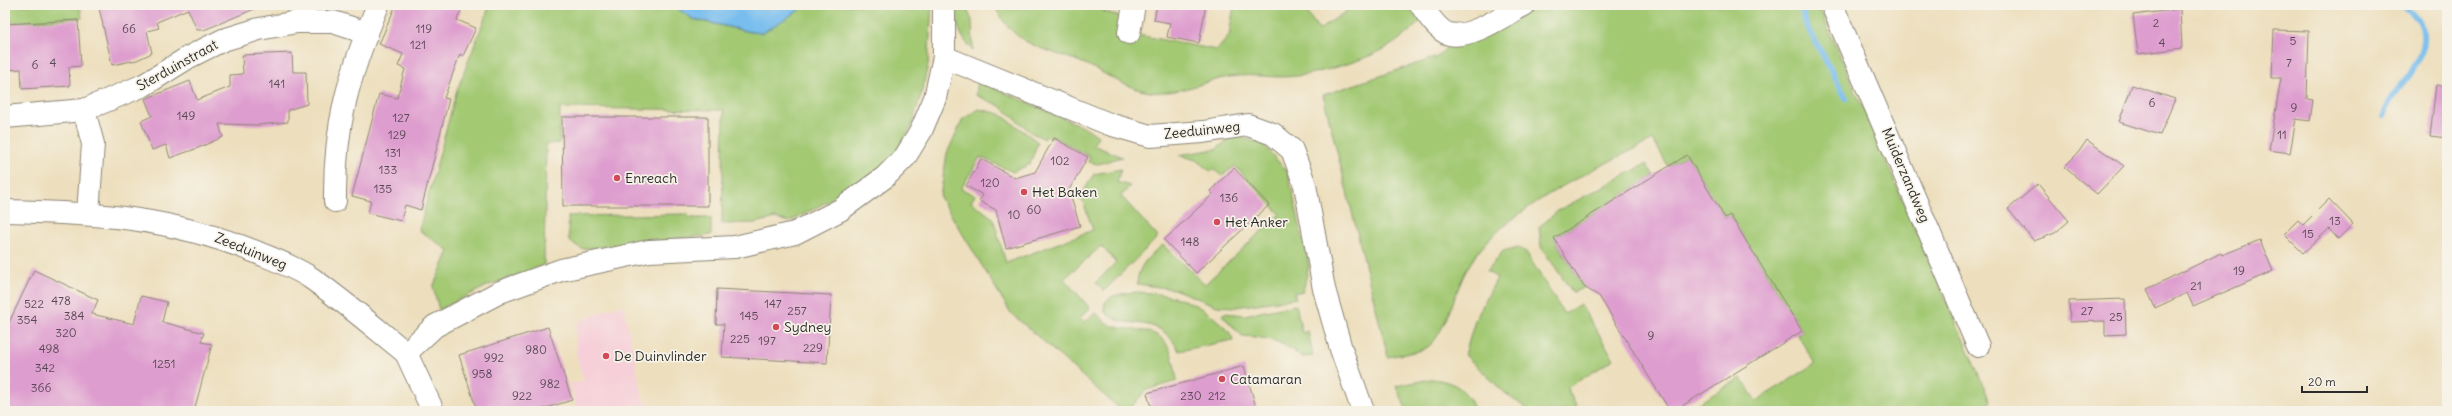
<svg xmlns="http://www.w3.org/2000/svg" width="2452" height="416" viewBox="0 0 2452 416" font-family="Delius,sans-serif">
	<rect width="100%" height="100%" fill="#f7f3e8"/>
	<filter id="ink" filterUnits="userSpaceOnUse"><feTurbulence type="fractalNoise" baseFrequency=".025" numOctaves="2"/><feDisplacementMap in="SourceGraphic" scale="8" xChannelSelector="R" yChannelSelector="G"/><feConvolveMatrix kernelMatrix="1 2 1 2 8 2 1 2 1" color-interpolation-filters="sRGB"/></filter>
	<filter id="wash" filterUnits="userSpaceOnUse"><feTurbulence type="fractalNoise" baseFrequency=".012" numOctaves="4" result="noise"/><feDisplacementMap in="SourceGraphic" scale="16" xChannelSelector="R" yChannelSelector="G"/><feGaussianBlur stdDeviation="0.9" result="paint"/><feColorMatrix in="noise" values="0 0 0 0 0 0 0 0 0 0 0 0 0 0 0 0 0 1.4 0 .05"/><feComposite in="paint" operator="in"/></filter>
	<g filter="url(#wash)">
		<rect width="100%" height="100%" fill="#eddfbd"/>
		<polygon fill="#f6cfd8" points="623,305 643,398 646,404 662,405 664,411 574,411 576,404 571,383 584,382 576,354 576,323 603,311"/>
		<g fill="#a3c973" stroke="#677a4f">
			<polygon points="5,5 80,5 82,18 5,23"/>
			<polygon points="490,5 672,5 693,19 751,32 798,11 803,5 932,5 928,65 922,91 911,128 888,163 855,187 789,222 776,218 755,223 722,224 724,110 560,108 559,143 546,144 544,265 487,286 439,310 433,287 449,251 419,230 456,93"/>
			<path d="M 954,5 L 965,5 L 972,20 L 973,51 C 961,38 955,24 954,5 Z"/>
			<path d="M 994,5 L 1105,5 L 1104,12 L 1124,17 L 1122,32 L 1217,50 L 1229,36 L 1234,5 L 1302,5 L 1319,30 L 1355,5 L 1409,5 L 1422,20 C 1411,30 1399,41 1386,48 C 1366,60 1320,73 1297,76 C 1275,79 1252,73 1230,77 C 1202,81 1182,95 1150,92 C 1125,89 1102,70 1078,61 C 1040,47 1014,46 994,5 Z"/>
			<path d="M 1539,5 L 1818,5 L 1990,401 L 1986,411 L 1685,411 L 1741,378 L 1756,401 L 1815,364 L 1797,334 L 1802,331 L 1730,215 L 1725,218 L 1687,155 L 1668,166 L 1653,140 C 1599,167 1539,193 1494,235 C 1484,244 1472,259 1466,271 C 1456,289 1443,340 1426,348 C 1416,353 1400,354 1388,357 L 1323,95 L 1437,57 L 1452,42 L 1480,38 Z"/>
			<polygon points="978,81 1088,129 1098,136 1093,145 1122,157 1098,164 1088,162 1090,157 1053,136 1051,139 1046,135 1045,139 1032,133 1000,106 976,95"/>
			<path d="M 979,109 L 1000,114 L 1038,142 L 1030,164 L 1013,172 L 980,157 L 961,189 L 975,195 L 971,202 L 993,218 L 1006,263 L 1093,230 L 1083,201 L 1079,199 L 1094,174 L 1121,169 L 1117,182 L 1130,186 L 1121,196 L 1158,237 L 1104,291 L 1096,283 L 1116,262 L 1101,246 L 1064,279 L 1090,308 L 1080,318 L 1084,322 L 1096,313 C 1101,317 1107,325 1113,326 C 1131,332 1156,326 1167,345 C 1174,356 1175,369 1177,381 L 1146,390 L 1128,411 L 1122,411 L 1011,313 L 940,197 L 947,153 L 963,119 Z"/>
			<path d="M 1235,136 L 1263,144 L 1288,173 L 1309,265 L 1303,291 L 1294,293 L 1296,298 L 1236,307 L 1217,306 L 1174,289 L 1137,284 C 1138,265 1149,256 1163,245 L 1205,284 L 1280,214 L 1235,166 L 1221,176 L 1214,169 L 1211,172 L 1196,160 L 1179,155 L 1216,149 Z"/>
			<polygon points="1646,164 1654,176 1554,238 1584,287 1573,293 1541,247 1539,227 1559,210"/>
			<polygon points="688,214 688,218 711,218 711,235 582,249 569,241 568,216"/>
			<polygon points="1518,247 1526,252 1564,314 1580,304 1614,359 1567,388 1576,406 1574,411 1530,411 1505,393 1465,355 1475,320 1497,278 1487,271 1503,251"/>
			<path d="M 1132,292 C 1166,293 1193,298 1218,321 C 1225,327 1231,332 1233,340 L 1179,351 C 1158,309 1126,334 1104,311 L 1105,302 L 1113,296 Z"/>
			<path d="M 1296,305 L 1302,333 L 1308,331 L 1313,356 L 1302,357 C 1279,340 1270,338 1242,336 L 1222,315 L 1224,313 L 1245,315 Z"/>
			<path d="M 1431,379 C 1454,381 1467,389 1475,411 L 1407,411 L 1396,386 Z"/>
		</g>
		<polygon fill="#77bdee" stroke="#51748c" points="672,5 803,5 798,11 762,33 751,32 693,19"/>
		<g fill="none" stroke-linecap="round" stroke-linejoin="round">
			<g stroke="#77bdee" stroke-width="6">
				<polyline points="1801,5 1805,22 1846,98"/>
				<path d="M 2384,115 C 2391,90 2402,89 2412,71 C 2427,43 2430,23 2402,5"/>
			</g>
		</g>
		<g id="blocks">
			<g fill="#de9dcf">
				<polygon points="112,5 264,5 204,30 197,30 188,9 157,22 159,28 147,31 152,53 137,60 112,65 99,8"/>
				<polygon points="396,5 448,5 461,10 457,20 476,28 463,56 460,54 444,98 449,99 421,210 405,205 401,221 368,213 371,201 352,196 379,94 397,98 405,69 398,66 403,54 379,44"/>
				<polygon points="1157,5 1206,5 1199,43 1167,37 1170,23 1154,20"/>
				<polygon points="2180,9 2182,48 2138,54 2133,15"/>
				<polygon points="78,20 81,66 69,67 70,86 22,89 21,69 5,70 5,24"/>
				<polygon points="2274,30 2309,31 2307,99 2313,100 2310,121 2296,119 2290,153 2269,150 2281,78 2272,78"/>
				<polygon points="292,53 293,72 306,72 307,104 288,110 288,122 258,125 219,124 223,137 198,148 170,158 166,145 152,150 141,121 152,116 145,99 190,81 197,100 230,87 230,75 243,74 242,55"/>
				<polygon points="2132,85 2175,99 2160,135 2119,122"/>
				<polygon points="2436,85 2447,86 2447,138 2430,136"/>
				<polygon points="562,117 708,117 708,206 563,206"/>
				<polygon points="1054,138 1088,157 1069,190 1080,226 1006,248 996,210 979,201 983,195 966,186 981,159 1015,178 1035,172"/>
				<polygon points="2087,140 2124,166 2097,194 2064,167 2078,153"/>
				<polygon points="1687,155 1725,218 1730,215 1802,331 1674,411 1670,411 1599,296 1584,287 1554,238"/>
				<polygon points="1234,168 1269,205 1196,273 1164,240 1213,194 1210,191"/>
				<polygon points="2038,184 2069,221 2055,233 2034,241 2008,209"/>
				<polygon points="2329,199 2353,224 2338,239 2329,229 2303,253 2284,234 2298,220 2303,225"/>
				<polygon points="2260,240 2273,271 2193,306 2187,293 2155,308 2147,289 2221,253 2222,255"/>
				<polygon points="34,270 98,300 92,314 134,324 141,296 167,302 162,322 204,333 201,342 212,344 194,411 5,411 5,331"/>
				<polygon points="717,289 831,295 827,363 722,357 724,324 716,324"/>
				<polygon points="2125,299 2126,334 2105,335 2105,321 2070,322 2069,301"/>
				<polygon points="548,327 572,400 537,411 477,411 459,355"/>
				<polygon points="1244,366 1256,407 1240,411 1152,411 1147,393"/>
			</g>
		</g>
	</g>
	<g filter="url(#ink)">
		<use href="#blocks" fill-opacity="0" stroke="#8c8574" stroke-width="1"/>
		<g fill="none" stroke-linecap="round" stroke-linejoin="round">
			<g stroke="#8c8574" stroke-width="24">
				<g id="minor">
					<polyline points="1832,5 1978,346"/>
					<polyline points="1129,33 1134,5"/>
					<polyline points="944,57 1109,124 1150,136 1203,132 1248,125 1273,134 1292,150 1305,185 1324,289 1341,349 1363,411"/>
					<polyline points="84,110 93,144 88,213"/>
					<polyline points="5,117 84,110 144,85 189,57 223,40 259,29 297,22 333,22 367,33"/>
					<path d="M 335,201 C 334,124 349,75 378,5"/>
					<polyline points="406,353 433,411"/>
				</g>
			</g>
			<g stroke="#8c8574" stroke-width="24">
				<g id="tertiary">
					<path d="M 1421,5 C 1427,14 1438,31 1449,34 C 1471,39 1504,15 1524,5"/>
					<path d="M 5,211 C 98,213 169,217 256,252 C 275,260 295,267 311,278 C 344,301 375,328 406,353 L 435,326 L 500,292 L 561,270 L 649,251 L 735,247 L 795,233 L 840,210 L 885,177 L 905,157 L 921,131 L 935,98 L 944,57 L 944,5"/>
				</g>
			</g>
			<use href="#minor" stroke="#fff" stroke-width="22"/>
			<use href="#tertiary" stroke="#fff" stroke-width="22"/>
		</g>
	</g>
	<g fill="#d1495b" stroke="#f7f3e8" stroke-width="1.5">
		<circle cx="617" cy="178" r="4"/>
		<circle cx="1024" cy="192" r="4"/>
		<circle cx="1217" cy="222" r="4"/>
		<circle cx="776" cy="327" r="4"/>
		<circle cx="606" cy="356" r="4"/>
		<circle cx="1222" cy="379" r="4"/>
	</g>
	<g text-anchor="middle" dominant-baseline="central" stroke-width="3.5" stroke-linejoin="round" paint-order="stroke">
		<g font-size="12" fill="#584854">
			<text x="2156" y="22">2</text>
			<text x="129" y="28">66</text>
			<text x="424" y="28">119</text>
			<text x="2293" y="40">5</text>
			<text x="2162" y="42">4</text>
			<text x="418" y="44">121</text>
			<text x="53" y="62">4</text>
			<text x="2289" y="62">7</text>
			<text x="35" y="64">6</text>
			<text x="277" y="83">141</text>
			<text x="2152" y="102">6</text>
			<text x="2294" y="107">9</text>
			<text x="186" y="115">149</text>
			<text x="401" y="117">127</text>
			<text x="397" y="134">129</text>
			<text x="2282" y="134">11</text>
			<text x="393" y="152">131</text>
			<text x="1060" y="160">102</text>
			<text x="388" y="169">133</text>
			<text x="990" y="182">120</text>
			<text x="383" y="188">135</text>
			<text x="1229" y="197">136</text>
			<text x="1034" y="209">60</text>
			<text x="1014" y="214">10</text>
			<text x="2335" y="220">13</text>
			<text x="2308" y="233">15</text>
			<text x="1190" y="241">148</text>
			<text x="2239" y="270">19</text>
			<text x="2196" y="285">21</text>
			<text x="61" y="300">478</text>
			<text x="34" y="303">522</text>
			<text x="773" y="303">147</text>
			<text x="797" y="310">257</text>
			<text x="2087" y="310">27</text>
			<text x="74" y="315">384</text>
			<text x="749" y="315">145</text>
			<text x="2116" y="316">25</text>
			<text x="27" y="319">354</text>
			<text x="66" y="332">320</text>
			<text x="1651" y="335">9</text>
			<text x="740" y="338">225</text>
			<text x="767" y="340">197</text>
			<text x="813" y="347">229</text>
			<text x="49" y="348">498</text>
			<text x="536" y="349">980</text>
			<text x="494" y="357">992</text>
			<text x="164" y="363">1251</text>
			<text x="45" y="367">342</text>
			<text x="482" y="373">958</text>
			<text x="550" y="383">982</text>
			<text x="41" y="387">366</text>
			<text x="522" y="395">922</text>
			<text x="1191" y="395">230</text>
			<text x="1217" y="395">212</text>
		</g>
		<g font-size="14" fill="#2b2b2b" stroke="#f7f3e8">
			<text transform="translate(177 65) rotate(-29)">Sterduinstraat</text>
			<text transform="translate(1202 130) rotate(-6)">Zeeduinweg</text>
			<text transform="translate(1906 175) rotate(67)">Muiderzandweg</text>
			<text transform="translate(251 251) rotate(22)">Zeeduinweg</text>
		</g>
		<g font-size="14" fill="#2b2b2b" stroke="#f7f3e8" text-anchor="start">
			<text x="625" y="178">Enreach</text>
			<text x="1032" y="192">Het Baken</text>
			<text x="1225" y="222">Het Anker</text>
			<text x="784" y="327">Sydney</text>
			<text x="614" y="356">De Duinvlinder</text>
			<text x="1230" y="379">Catamaran</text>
		</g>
	</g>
	<rect width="2452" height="416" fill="none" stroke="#f7f3e8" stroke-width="20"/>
	<path d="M2302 386v6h65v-6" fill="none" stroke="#2b2b2b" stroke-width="2"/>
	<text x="2308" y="386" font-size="12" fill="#2b2b2b" stroke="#f7f3e8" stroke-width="3" paint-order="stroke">20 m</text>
</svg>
